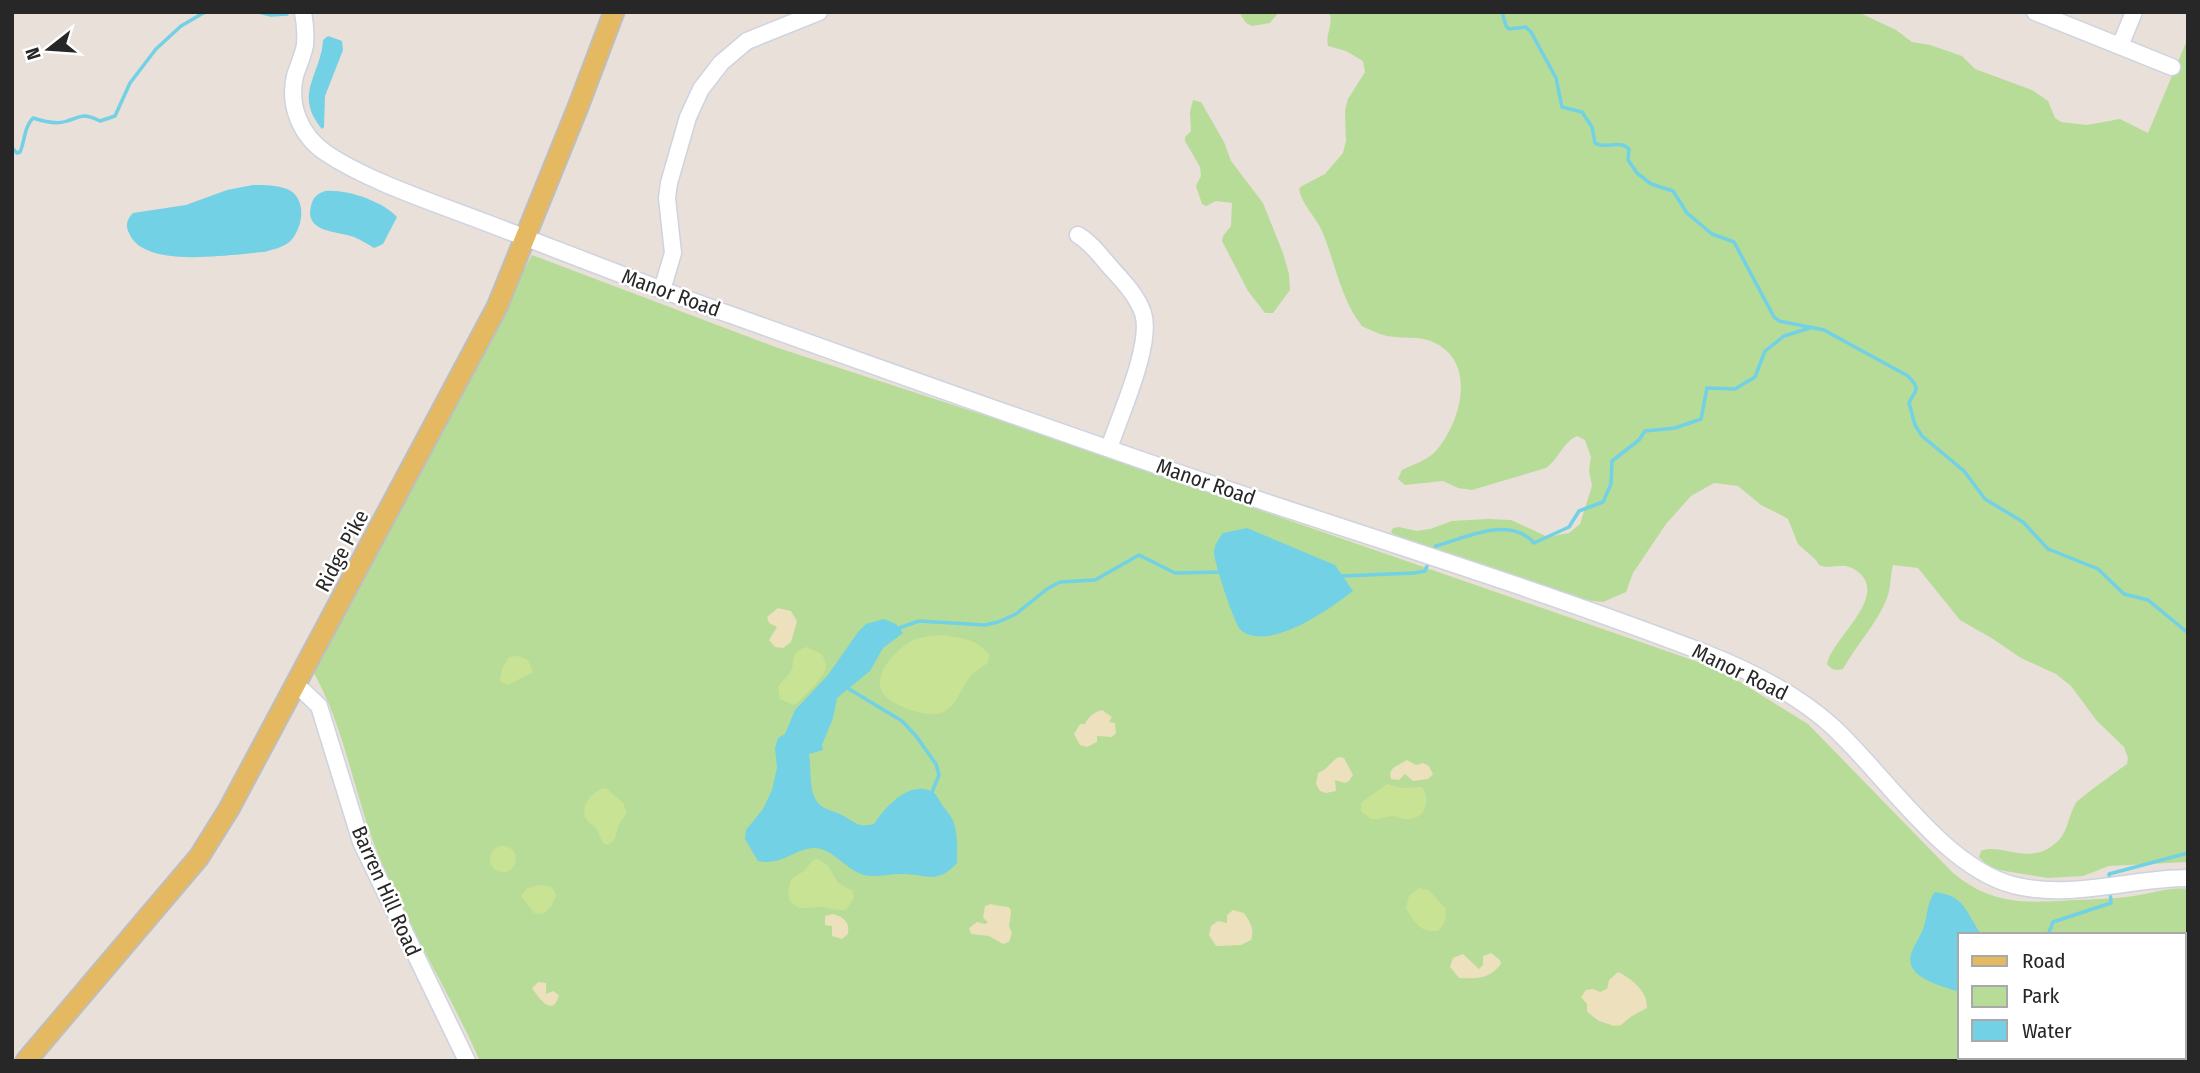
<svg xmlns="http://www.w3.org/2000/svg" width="2200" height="1073" viewBox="0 0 2200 1073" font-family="'Fira Sans Condensed',sans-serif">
	<rect width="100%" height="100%" fill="#e8e0d9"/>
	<g fill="#b6dc98" fill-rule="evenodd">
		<polygon points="1239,12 1279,12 1270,23 1252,26 1246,23"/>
		<path d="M 1329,12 L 1858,12 L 1896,30 L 1912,42 L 1930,45 L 1962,56 L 1975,69 L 2032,90 L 2048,101 L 2055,118 L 2061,122 L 2087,125 L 2120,119 L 2148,133 L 2188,38 L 2188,862 L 2109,866 L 2083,876 L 2048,878 L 1999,870 L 1987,865 L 1979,857 L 1981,851 C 1998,843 2026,863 2049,848 C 2070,835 2065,822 2076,803 C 2078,799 2120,769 2127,764 L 2128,758 L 2124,747 L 2097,721 L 2071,686 L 2056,674 L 2021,658 L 1993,639 L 1960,620 L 1918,568 L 1893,565 C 1890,576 1891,588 1887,598 C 1877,624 1856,645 1843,669 C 1835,671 1832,670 1827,664 C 1832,637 1896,592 1852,568 C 1841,562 1830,570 1819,565 L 1816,560 L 1798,544 L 1788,519 L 1783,516 L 1761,505 L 1738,486 L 1714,483 L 1691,496 L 1666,524 L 1633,573 L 1626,592 L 1603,602 L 1585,600 L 1402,543 L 1391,532 L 1393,528 L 1399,527 L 1417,531 L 1430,529 L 1452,521 L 1488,519 L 1511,520 L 1548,537 L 1569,533 L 1580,524 L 1592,486 L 1589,470 L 1591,457 L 1585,440 L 1577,436 C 1562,443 1559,459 1546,468 L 1472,490 L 1458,488 L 1443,481 L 1405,485 L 1398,479 L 1402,470 C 1414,464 1426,461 1435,452 C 1460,424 1478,364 1435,343 C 1420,335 1403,339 1387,336 C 1379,334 1370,330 1362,326 C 1341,300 1335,262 1322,231 C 1315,216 1302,205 1299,189 L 1302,186 L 1325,174 L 1343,153 L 1346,141 L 1345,111 L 1348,99 L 1365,72 L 1363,61 L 1346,51 L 1328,46 C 1325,34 1334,25 1329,12 Z"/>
		<polygon points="1193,100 1201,102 1205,109 1224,142 1231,161 1263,203 1283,253 1289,274 1290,290 1273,313 1265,313 1248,291 1222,241 1223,236 1231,226 1232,203 1216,201 1206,206 1202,204 1196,186 1201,176 1200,167 1185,141 1185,137 1191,131 1190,112"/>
		<path d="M 532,255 L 778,348 L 987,416 L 1707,665 L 1740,682 L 1808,724 L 1953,873 C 1993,906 2027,903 2075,900 C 2095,899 2115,899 2134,896 C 2153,893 2169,887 2188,889 L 2188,1061 L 480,1061 C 448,989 405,923 376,849 C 353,790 344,724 311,668 ZM 1960,935 L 2184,935 L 2184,1057 L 1960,1057 Z"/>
	</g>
	<g fill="#ece0bd">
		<polygon points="778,608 791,611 797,621 791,642 783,648 775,647 769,640 777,627 769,623 767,617"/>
		<path d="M 1102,710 L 1112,717 L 1109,722 L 1115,723 L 1116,733 L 1112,737 L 1097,736 L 1097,742 L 1087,747 L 1080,745 L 1074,734 L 1080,724 L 1085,724 C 1088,717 1094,712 1102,710 Z"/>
		<path d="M 1339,757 L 1344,758 L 1353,775 L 1349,781 L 1345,783 L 1335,780 L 1336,791 L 1326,793 L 1320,791 L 1316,784 L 1318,773 C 1330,768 1329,762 1339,757 Z"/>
		<polygon points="1407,760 1416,765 1423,763 1429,766 1433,774 1428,779 1413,781 1405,774 1399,780 1391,779 1390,773 1393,768"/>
		<path d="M 991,904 C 1010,910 1014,900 1009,926 L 1012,933 L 1009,942 L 1003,944 L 989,936 L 971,934 L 969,928 L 977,922 L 985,924 L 988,922 L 983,918 L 985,906 Z"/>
		<path d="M 1233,910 L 1244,913 C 1250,922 1255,930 1251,940 L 1241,945 L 1216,946 L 1209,935 L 1211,926 L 1218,921 L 1227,923 L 1227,915 Z"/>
		<path d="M 833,914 C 844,917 850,922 848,934 L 842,939 L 832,936 L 832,926 L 825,925 L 825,916 Z"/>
		<path d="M 1491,953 L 1500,960 L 1501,964 C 1490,979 1476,979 1459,978 L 1450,967 L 1453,958 L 1463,954 L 1479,969 L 1483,965 L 1483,956 Z"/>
		<path d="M 1618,972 C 1632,979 1647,990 1647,1008 L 1632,1016 L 1621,1025 L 1614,1026 L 1599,1021 L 1587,1012 L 1587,1004 L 1581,997 L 1586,990 L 1593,989 L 1600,992 L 1607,989 L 1609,980 Z"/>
		<path d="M 538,982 L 546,983 L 546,994 L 553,991 L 559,995 C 553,1019 538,997 532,988 Z"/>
	</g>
	<g fill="#c9e394">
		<path d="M 941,635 C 959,637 977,639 989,654 L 988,662 C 983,668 975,670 971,676 C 961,687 958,703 945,711 C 931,721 889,705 882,692 C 873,672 898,647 914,640 C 922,636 932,636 941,635 Z"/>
		<path d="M 806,647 L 822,654 C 824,659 827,665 825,670 C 822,679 802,700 794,705 L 780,699 L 778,687 C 781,681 786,679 789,674 C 798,662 786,655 806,647 Z"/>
		<polygon points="519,656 528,660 533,672 508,685 500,681 502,668 509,657"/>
		<path d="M 1387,784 L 1402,788 L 1422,787 C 1430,799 1427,816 1411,819 C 1405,820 1399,817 1394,816 C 1386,816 1379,820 1371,819 L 1361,811 L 1361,803 Z"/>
		<path d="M 606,788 L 623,803 L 627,812 C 625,816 623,818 621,821 C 615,830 619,839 608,845 L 603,843 C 600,838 599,833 596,828 C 592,824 586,822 585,816 C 581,803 595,789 606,788 Z"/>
		<circle cx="503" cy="859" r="13"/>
		<path d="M 818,859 L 828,866 L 838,883 L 853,891 L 854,898 L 846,910 C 837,911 831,908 822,907 C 809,906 801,913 790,901 L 788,892 L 791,879 L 804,871 L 813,860 Z"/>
		<path d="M 539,885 C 548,885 554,886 556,896 L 551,907 L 543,914 L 534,913 L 521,896 L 526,889 Z"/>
		<path d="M 1419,888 L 1429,890 L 1446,909 L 1445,922 L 1438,931 C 1421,933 1413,922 1406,908 L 1409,896 Z"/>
	</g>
	<g fill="#72d1e4">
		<path d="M 328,36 L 342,41 L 343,50 L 325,96 L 324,127 L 322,129 C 293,94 321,75 323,40 Z"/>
		<path d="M 253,185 C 264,185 276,185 287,189 C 306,197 304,223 293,238 C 287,247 274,249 264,252 C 231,254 144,270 129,233 C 125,225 127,219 133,213 L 186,205 L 227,190 Z"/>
		<path d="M 325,191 C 347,189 382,201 397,217 L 383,244 L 374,248 C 368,244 361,240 354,237 C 338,231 304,233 311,206 C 313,197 317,194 325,191 Z"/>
		<path d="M 1247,528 L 1335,565 L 1353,591 C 1330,609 1280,644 1250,635 C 1246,634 1242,632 1240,629 C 1234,622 1214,562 1214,552 C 1215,544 1219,538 1223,533 Z"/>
		<path d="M 884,619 L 896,624 L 903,633 L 883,648 L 870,671 L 837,698 L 833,718 L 822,745 L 823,750 L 809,754 C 812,769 807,798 823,807 C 829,811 837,812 844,816 C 856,823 859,828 874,824 C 885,807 910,779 933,792 C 937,795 939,800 942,805 C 947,811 952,817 954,823 C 958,836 957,850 957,863 C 938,884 928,875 904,874 C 889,873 875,879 861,874 C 845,868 832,848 814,848 C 793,849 783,866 758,861 L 745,839 L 746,830 L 763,809 L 772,790 L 777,768 L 775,748 L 778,738 L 785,734 L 795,710 L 828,675 L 858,632 L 866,624 Z"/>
		<path d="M 1935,892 C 1967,896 1965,913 1982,935 L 1960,935 L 1960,992 C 1945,987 1904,978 1911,955 C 1913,946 1920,938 1923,929 C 1928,917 1926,903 1935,892 Z"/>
	</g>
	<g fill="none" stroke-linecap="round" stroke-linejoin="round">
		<g stroke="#72d1e4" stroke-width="3.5">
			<polyline points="259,12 271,15 287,14"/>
			<path d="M 1502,12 L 1506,26 L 1509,29 L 1526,27 L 1531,32 L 1556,78 L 1562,107 L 1582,112 L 1592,127 L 1595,143 C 1606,150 1619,139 1629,149 L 1628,160 L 1637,173 L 1651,184 L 1673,191 L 1687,213 L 1712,234 L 1734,242 L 1774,317 L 1779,321 L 1824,330 L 1908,376 C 1922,391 1915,389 1909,403 L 1915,425 L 1922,436 L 1964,471 L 1985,499 L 2023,522 L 2048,549 L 2098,569 L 2124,594 L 2148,600 L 2188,633"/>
			<path d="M 12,148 L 17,153 L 20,152 C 25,141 24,127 33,118 C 42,121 57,125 67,121 C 83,116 83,113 100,121 L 115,116 L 130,83 L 156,49 L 181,26 L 205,12"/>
			<path d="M 1433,551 L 1436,546 C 1465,538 1510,515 1534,543 L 1569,527 L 1579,511 L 1603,502 L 1611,484 L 1612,461 L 1639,440 L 1645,431 L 1675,428 L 1701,419 L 1707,388 L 1735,389 L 1755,377 L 1765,351 L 1784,336 L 1810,328"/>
			<polyline points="1341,576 1414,573 1425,571 1429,561"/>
			<polyline points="899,628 919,621 985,625 998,622 1016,614 1047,589 1060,582 1095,580 1139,555 1175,573 1222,572"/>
			<polyline points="849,689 902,721 916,736 936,764 939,775 932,792"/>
			<polyline points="2110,881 2109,874 2188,853"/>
			<polyline points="2048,935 2053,922 2111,903 2110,889"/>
		</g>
		<g stroke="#ced3df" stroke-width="19">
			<g id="minor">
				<path d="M 303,12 C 305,23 306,34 305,45 C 303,56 298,66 295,76 C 288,106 301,136 326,153 C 369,182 438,204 487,223 C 569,254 651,287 734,316 C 900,375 1065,435 1232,491 C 1388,543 1546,592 1700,651 C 1747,669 1796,693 1833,727 C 1885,775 1944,867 2013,885 C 2070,900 2131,878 2188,878"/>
				<polyline points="2035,12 2172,67"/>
				<polyline points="2120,46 2134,12"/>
				<path d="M 1078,235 C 1092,243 1101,257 1112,269 C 1124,282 1137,296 1143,313 C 1153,344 1120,415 1109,448"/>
				<polyline points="662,290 673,253 667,198 669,183 688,117 701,89 721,63 747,41 819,12"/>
				<polyline points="296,684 319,706 361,842 467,1061"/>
			</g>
		</g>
		<g stroke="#bebebe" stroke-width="23">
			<polyline id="major" points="26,1061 199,857 229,809 497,307 578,107 614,12"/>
		</g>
		<use href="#minor" stroke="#fff" stroke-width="16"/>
		<use href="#major" stroke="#e5b961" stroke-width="19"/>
	</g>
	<g text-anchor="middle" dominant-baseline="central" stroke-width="5" stroke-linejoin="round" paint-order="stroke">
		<g font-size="21" fill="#272727" stroke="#fff">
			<text transform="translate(671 293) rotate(20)">Manor Road</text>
			<text transform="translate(1206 482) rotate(19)">Manor Road</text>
			<text transform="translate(342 551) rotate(-62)">Ridge Pike</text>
			<text transform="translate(1740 672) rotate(26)">Manor Road</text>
			<text transform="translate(386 891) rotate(66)">Barren Hill Road</text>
		</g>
	</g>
	<rect width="2200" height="1073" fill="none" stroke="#272727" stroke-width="28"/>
	<rect x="1958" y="933" width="228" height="126" fill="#ffffff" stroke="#a9a9a9" stroke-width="2"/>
	<rect x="1972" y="956" width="35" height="10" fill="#e5b961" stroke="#a9a9a9" stroke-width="2"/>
	<text x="2022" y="968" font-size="21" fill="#272727">Road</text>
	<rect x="1972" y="986" width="35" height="21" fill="#b6dc98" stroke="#a9a9a9" stroke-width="2"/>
	<text x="2022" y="1003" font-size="21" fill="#272727">Park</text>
	<rect x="1972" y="1020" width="35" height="21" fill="#72d1e4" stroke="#a9a9a9" stroke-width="2"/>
	<text x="2022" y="1038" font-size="21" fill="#272727">Water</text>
	<g transform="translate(49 49) rotate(253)" stroke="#ffffff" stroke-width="5" paint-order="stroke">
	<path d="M0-5L12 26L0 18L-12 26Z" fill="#272727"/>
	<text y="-10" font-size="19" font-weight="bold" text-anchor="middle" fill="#272727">N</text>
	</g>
</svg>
